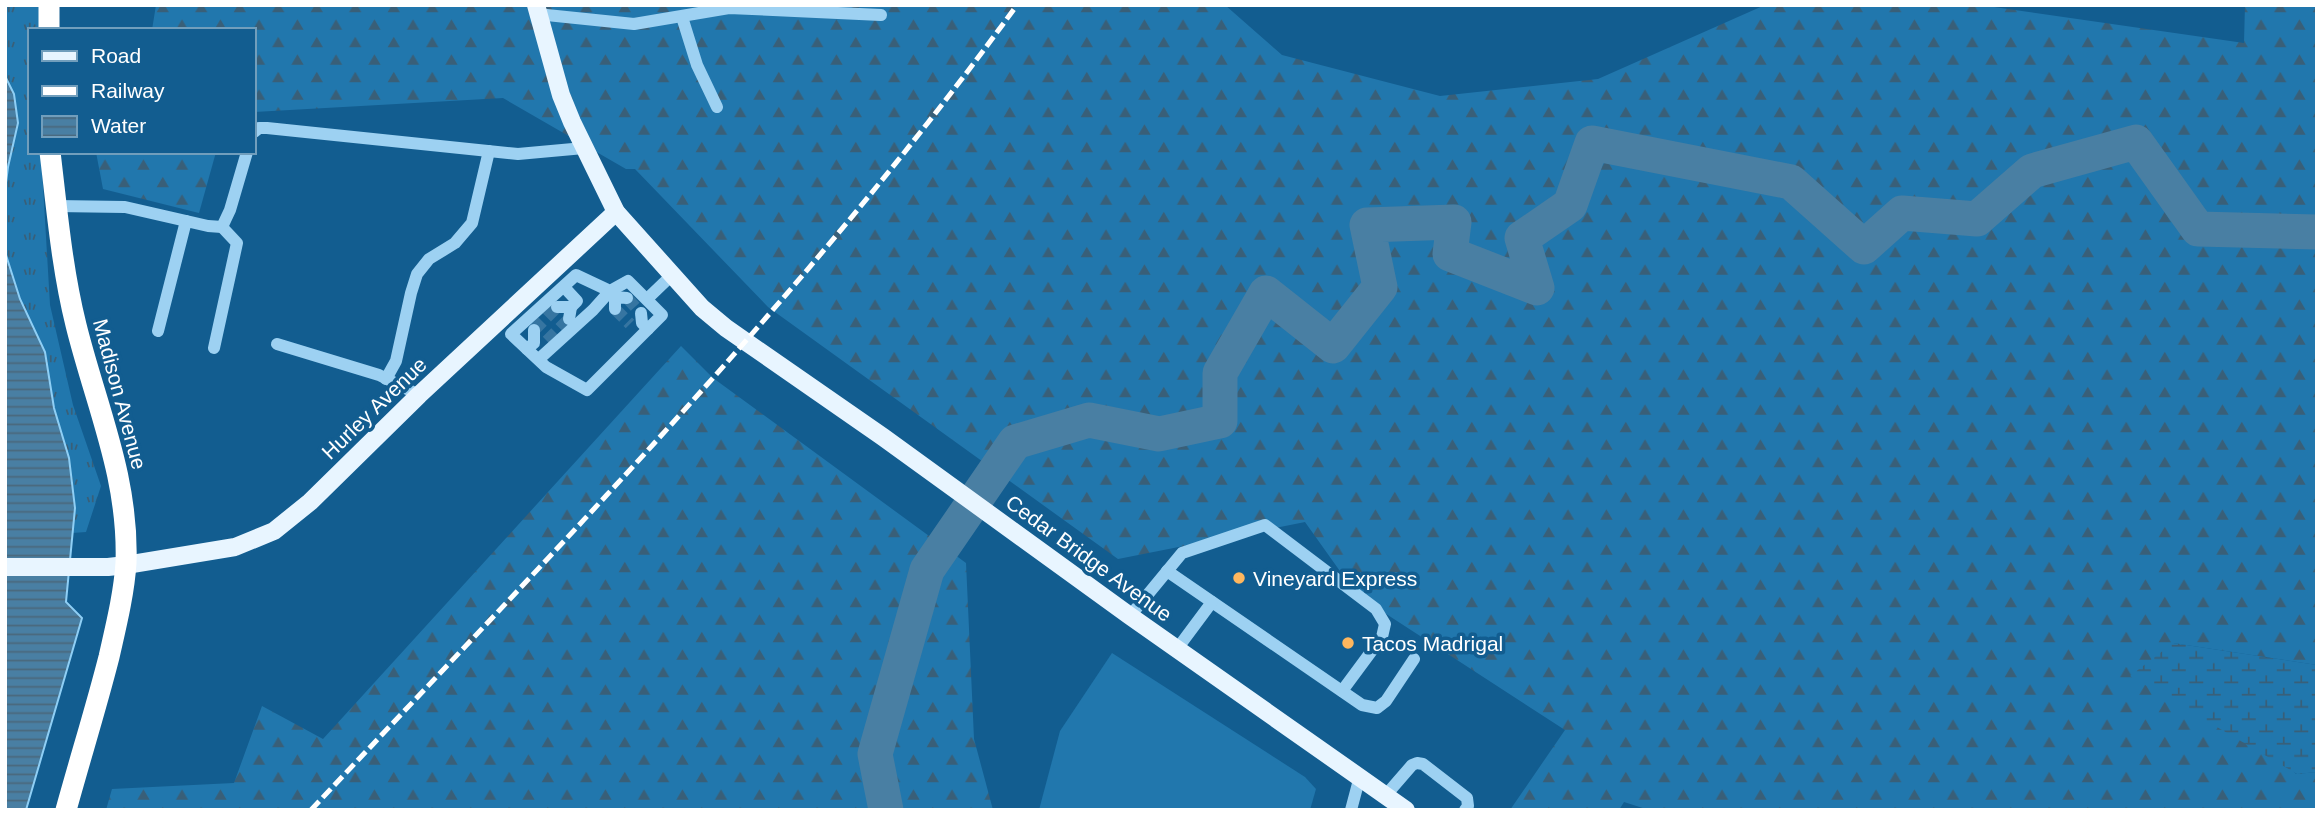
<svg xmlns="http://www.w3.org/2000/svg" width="2322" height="815" viewBox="0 0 2322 815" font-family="Arial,sans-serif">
	<defs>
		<pattern id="grass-tufts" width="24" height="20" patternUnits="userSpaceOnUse" patternTransform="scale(1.75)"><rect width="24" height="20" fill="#2177ad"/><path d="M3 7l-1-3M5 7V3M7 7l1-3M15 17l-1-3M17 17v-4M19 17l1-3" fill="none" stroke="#395f78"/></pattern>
		<pattern id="forest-firs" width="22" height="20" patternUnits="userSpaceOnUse" patternTransform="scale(1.75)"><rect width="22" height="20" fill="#2177ad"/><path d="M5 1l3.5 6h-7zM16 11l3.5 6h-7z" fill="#395f78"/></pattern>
		<pattern id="wetland-marsh" width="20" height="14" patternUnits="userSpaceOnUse" patternTransform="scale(1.75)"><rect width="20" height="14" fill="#2177ad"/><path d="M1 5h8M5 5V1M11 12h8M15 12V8" fill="none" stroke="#395f78"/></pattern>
		<pattern id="water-rules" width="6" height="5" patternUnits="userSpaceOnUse" patternTransform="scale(1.75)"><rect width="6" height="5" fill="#497fa3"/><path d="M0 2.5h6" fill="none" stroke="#4a687c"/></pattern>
	</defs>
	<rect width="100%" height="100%" fill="#125d90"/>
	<polygon fill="url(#grass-tufts)" points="5,5 39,5 39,30 30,30 30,152 41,152 50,305 73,405 101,486 86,532 14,537 5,533"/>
	<g fill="url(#forest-firs)">
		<polygon points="156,5 1225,5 1282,55 1440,96 1598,79 1765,5 1980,5 2244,43 2245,5 2317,5 2317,665 2173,643 2296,774 2317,772 2317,810 1649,810 1624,802 1619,810 1510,810 1565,730 1357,595 1305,522 1118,559 768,307 635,169 626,169 503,98 254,112 254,30 152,30"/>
		<polygon points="96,152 216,152 199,213 103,189"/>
		<polygon points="681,346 713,378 966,563 974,739 993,810 106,810 112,789 234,783 262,706 323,739"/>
	</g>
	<polygon fill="url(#wetland-marsh)" points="2173,643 2317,665 2317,772 2297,774 2130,676"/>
	<polygon fill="#2177ad" points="1112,653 1305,777 1316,789 1310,810 1039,810 1060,731"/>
	<g fill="url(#water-rules)" stroke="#8fcff5" stroke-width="2">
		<polygon points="5,76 14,94 18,123 8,167 5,190"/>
		<polygon points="5,252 20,299 45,352 54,408 69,458 75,508 66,602 82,618 26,810 5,810"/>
	</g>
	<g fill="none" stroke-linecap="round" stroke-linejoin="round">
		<polyline stroke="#497fa3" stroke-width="35" points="886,810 875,754 927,570 1015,442 1089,420 1159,434 1220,421 1220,373 1266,293 1333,346 1380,287 1367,225 1454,222 1450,254 1537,288 1522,238 1570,205 1592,143 1791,182 1864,247 1902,213 1977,219 2032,171 2136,142 2198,229 2317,232"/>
		<g stroke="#3675a1" stroke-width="12" stroke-dasharray="12 6" stroke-linecap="butt">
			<polyline points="627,298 641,313"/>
			<polyline points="615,309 630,324"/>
			<polyline points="534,330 557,307"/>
			<polyline points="547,341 569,319"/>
		</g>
		<g stroke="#9dd1f2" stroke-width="12">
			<polyline points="537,14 634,24 729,8 881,15"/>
			<polyline points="682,17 697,65 717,107"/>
			<polyline points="254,132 259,128 267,128 518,154 584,148"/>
			<polyline points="56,206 125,207 208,226 222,227 230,210 247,152"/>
			<polygon points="576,275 610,291 628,281 662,315 587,390 546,367 511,334"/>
			<polyline points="564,287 577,301 571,307"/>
			<polyline points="647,299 672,275"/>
			<polyline points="557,307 571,307 569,319"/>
			<polyline points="615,309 615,297 627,298"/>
			<polyline points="641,313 642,323 648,329"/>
			<polyline points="158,331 186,221"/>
			<polyline points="277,344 379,375 419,395"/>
			<polyline points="214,348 237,243 222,227"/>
			<polyline points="527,349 534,343 534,330"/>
			<polyline points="539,359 593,310 610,291 615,297"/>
			<polyline points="386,379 396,361 411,293 417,274 429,259 455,243 472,223 489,151"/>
			<polyline points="1167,571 1362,705 1377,708 1386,701 1414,659"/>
			<polyline points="1130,616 1182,553 1265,525 1376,609 1385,624 1382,637 1342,691"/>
			<polyline points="1177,649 1212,602"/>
			<polyline points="1386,795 1412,765 1417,763 1423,764 1467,798 1468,806 1465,810"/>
			<polyline points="1351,810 1360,776"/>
		</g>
		<g stroke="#e8f5ff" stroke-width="18">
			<polyline points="536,5 561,95 572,122 616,212 702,308 726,328 883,437 1130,616 1406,810"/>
			<polyline points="5,567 108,567 126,565 235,547 274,531 310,502 419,395 616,212"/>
		</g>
		<g stroke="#fff" stroke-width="21">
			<polyline points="49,5 49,30"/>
			<path d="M 50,152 C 57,210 62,269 76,325 C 96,406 129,477 126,563 C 124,594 116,626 109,657 C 96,708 80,759 66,810"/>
		</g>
		<path stroke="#fff" stroke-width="5" stroke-dasharray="12 5" stroke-linecap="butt" d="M 311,810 C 555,550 807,294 1017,5"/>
	</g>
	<g fill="#ffb75e" stroke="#125d90" stroke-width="2.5">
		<circle cx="1239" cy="578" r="7"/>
		<circle cx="1348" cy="643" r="7"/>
	</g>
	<g text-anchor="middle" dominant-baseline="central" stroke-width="7" stroke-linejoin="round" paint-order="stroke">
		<g font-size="21" fill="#fff" stroke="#125d90">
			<text transform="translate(120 394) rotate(75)">Madison Avenue</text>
			<text transform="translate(374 408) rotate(-44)">Hurley Avenue</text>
			<text transform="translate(1089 558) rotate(36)">Cedar Bridge Avenue</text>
		</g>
		<g font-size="21" fill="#fff" stroke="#125d90" text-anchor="start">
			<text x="1253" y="578">Vineyard Express</text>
			<text x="1362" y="643">Tacos Madrigal</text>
		</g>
	</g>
	<rect width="2322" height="815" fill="none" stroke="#ffffff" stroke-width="14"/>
	<rect x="28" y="28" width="228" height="126" fill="#125d90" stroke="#719ebc" stroke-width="2"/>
	<rect x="42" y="51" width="35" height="10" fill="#e8f5ff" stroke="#719ebc" stroke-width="2"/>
	<text x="91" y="63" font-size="21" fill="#ffffff">Road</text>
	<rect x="42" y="86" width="35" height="10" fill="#ffffff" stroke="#719ebc" stroke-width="2"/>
	<text x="91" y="98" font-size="21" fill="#ffffff">Railway</text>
	<rect x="42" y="116" width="35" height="21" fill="url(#water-rules)" stroke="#719ebc" stroke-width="2"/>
	<text x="91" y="133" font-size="21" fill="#ffffff">Water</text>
</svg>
